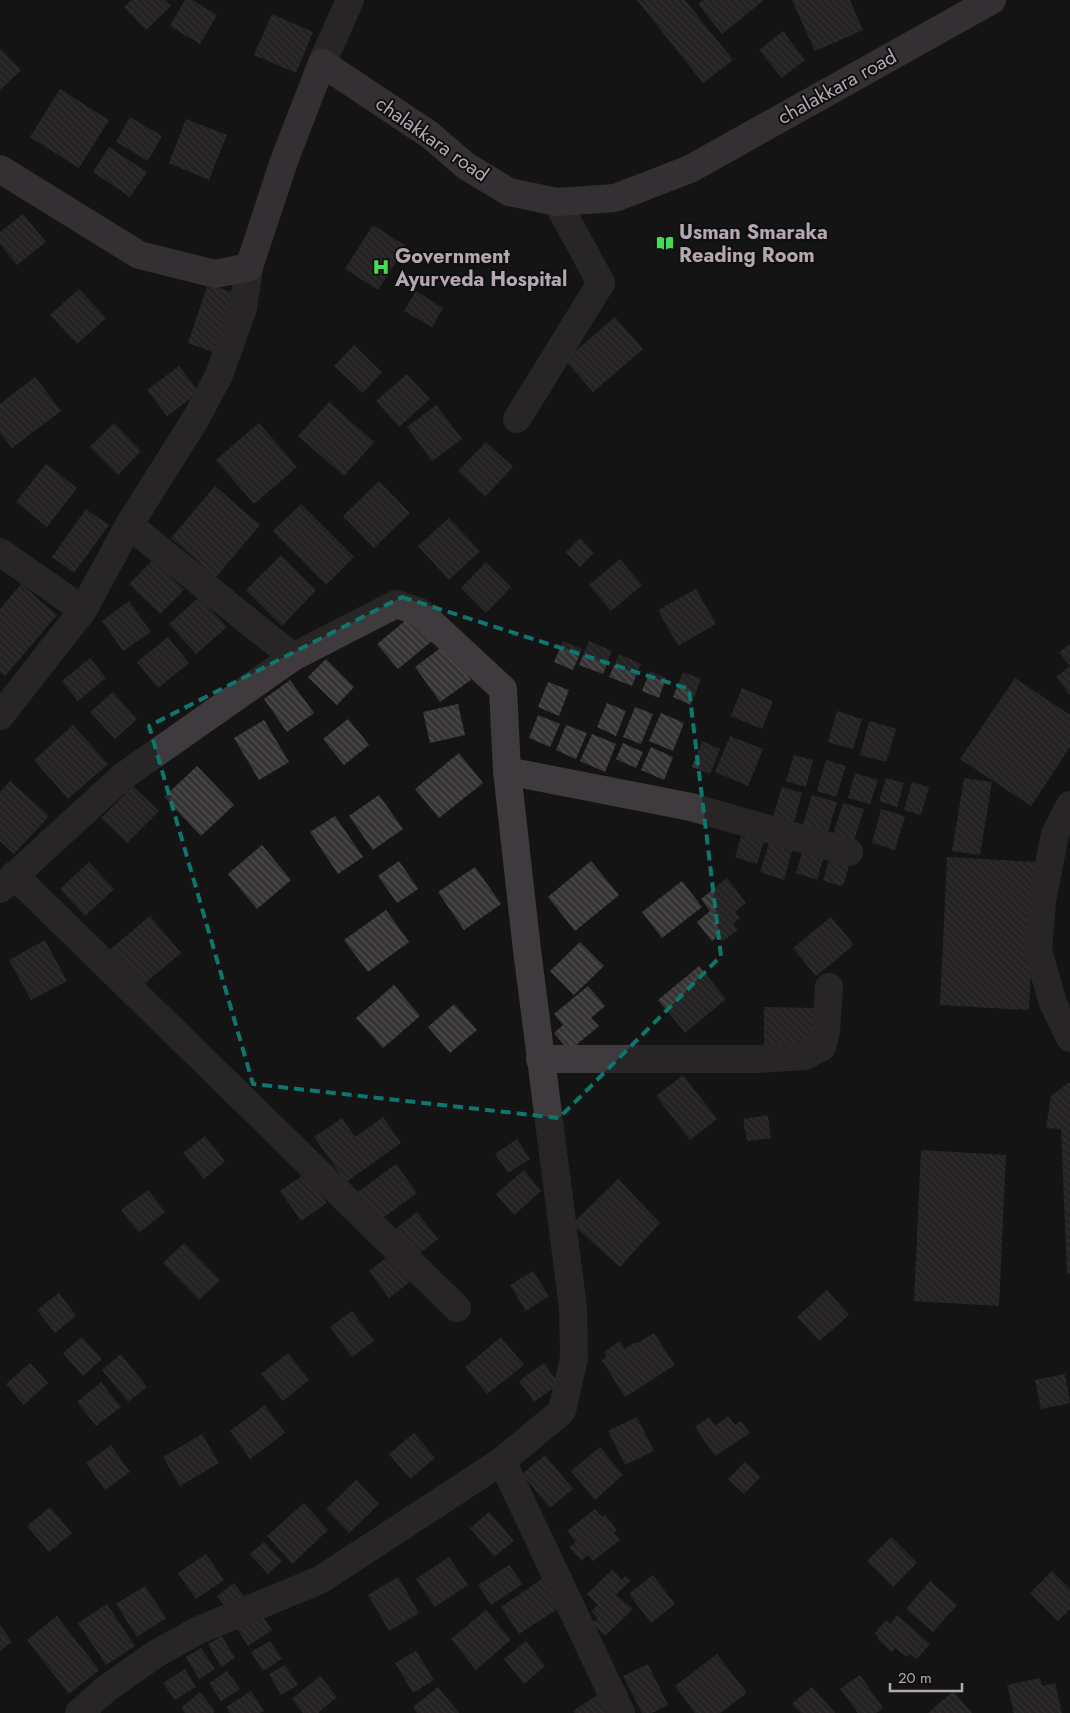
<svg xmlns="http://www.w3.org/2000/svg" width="1070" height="1713" viewBox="0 0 1070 1713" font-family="Jost,sans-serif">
	<defs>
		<pattern id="building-back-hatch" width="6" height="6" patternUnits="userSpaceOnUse" patternTransform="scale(1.25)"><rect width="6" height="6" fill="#373436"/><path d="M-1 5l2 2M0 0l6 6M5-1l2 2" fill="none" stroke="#524f51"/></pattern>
	</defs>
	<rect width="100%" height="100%" fill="#151414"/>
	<g fill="url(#building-back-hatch)">
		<polygon points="131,0 165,0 171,6 146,30 124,7"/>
		<polygon points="185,0 192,0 217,15 200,44 170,26"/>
		<polygon points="637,0 685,0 733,60 703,83"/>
		<polygon points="703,0 764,0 722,34 698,4"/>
		<polygon points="792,0 850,0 863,30 815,51"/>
		<polygon points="272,14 313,32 296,73 254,55"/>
		<polygon points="783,31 805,60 782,78 759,50"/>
		<polygon points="0,48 21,70 0,90"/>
		<polygon points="60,89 109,120 79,168 30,137"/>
		<polygon points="130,117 162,136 148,161 116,142"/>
		<polygon points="186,119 227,135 209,180 169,163"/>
		<polygon points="109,147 147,172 130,197 93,172"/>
		<polygon points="23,214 46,242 17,265 0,244 0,232"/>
		<polygon points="373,225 406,246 378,290 345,269"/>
		<polygon points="208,284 238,294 218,354 188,343"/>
		<polygon points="79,289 106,318 77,344 50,315"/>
		<polygon points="416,291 443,308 432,327 404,311"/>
		<polygon points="615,317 643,349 593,392 565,360"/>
		<polygon points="354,345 382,372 363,393 334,366"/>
		<polygon points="179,366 199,392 167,416 147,390"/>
		<polygon points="407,374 430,399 399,427 376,401"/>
		<polygon points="35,377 61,411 12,448 0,433 0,404"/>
		<polygon points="329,402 374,442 344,476 298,436"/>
		<polygon points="436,405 462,439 432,461 407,427"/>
		<polygon points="114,423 141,451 118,475 90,447"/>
		<polygon points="259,423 297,467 254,504 216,460"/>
		<polygon points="486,442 513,467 485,497 458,471"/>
		<polygon points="46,464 77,488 47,527 16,502"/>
		<polygon points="379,481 410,513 374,548 343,516"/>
		<polygon points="215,486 260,525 216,577 171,538"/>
		<polygon points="301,504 354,557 326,585 273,531"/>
		<polygon points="86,509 109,525 74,573 52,557"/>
		<polygon points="449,518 480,551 449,580 418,546"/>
		<polygon points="580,538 594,553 580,567 566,552"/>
		<polygon points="281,555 316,590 282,626 246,590"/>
		<polygon points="620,559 642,585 611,611 589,585"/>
		<polygon points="153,560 184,590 160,614 129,584"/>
		<polygon points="486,562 511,587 486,613 461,588"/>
		<polygon points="21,584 57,615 5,676 0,672 0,609"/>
		<polygon points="696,589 716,624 678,646 658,610"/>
		<polygon points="199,597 227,627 196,654 169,624"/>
		<polygon points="129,601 151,632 123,651 102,621"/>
		<polygon points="411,616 432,641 398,669 377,644"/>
		<polygon points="168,637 189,663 158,688 137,662"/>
		<polygon points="563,641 582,649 573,670 554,662"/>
		<polygon points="589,641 612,651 603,674 579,665"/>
		<polygon points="446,644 471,680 440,702 415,667"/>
		<polygon points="1070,644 1070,695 1056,677 1070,666 1059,652"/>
		<polygon points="619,654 641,664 632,686 609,677"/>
		<polygon points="90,658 106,678 78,701 62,681"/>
		<polygon points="326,659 354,687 337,705 308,677"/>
		<polygon points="650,671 666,678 659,698 642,691"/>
		<polygon points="683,672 701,679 691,705 673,697"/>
		<polygon points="1015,678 1070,715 1070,747 1031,806 960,759"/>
		<polygon points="290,680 314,713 287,732 264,699"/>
		<polygon points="548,682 569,690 559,716 538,707"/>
		<polygon points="742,688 773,701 762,729 731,716"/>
		<polygon points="113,692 137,719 115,739 90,712"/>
		<polygon points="607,703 626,711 616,736 597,727"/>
		<polygon points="458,704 465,735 430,743 423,712"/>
		<polygon points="635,707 653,714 641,744 623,737"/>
		<polygon points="837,711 862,719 853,749 828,742"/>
		<polygon points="661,713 684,723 673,751 649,741"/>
		<polygon points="538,715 560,724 550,747 529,738"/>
		<polygon points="348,719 369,745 344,765 323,739"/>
		<polygon points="264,720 289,762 259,780 234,738"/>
		<polygon points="869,721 896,729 886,762 860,755"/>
		<polygon points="73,725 108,764 68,799 34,760"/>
		<polygon points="566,725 587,733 576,759 556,750"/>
		<polygon points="592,734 616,744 605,772 580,761"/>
		<polygon points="730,736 763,749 748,786 715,772"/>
		<polygon points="702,741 720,749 710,774 692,767"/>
		<polygon points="623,743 643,752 636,768 616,759"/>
		<polygon points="651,747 673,757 664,780 641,770"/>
		<polygon points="459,753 483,783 439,818 415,789"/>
		<polygon points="794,755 813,760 806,787 786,781"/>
		<polygon points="826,760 846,766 836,797 817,791"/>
		<polygon points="197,766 234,805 201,836 164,797"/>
		<polygon points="855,773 878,780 870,804 848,798"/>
		<polygon points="886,778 904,783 897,807 879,801"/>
		<polygon points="964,778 992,782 980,855 952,851"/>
		<polygon points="10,781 49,816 14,854 0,841 0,792"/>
		<polygon points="912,782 929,787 921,815 904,810"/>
		<polygon points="133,786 159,811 127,843 101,818"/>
		<polygon points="782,787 802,793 794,822 773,816"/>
		<polygon points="379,795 403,829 373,850 349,816"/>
		<polygon points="812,795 837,802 828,832 803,825"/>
		<polygon points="843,803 864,809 854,841 833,835"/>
		<polygon points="881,809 905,816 895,850 872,843"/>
		<polygon points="335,816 363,857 338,874 310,832"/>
		<polygon points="744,827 766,834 757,864 735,857"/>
		<polygon points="771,837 794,844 784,880 760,872"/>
		<polygon points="262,845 291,880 257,909 228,874"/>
		<polygon points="803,849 824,856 817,880 796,873"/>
		<polygon points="831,853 851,859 843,886 823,881"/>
		<polygon points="947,857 1036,862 1029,1010 940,1005"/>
		<polygon points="399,861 418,889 397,903 378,876"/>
		<polygon points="591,861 619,895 575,931 548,897"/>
		<polygon points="89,862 114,889 85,916 60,889"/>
		<polygon points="475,867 501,904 464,930 438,892"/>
		<polygon points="727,878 746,903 735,912 740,918 733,924 738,930 723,941 718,936 712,941 697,922 710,911 701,899"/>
		<polygon points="682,881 702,907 662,938 642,912"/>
		<polygon points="386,910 409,942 368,972 344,940"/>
		<polygon points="150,916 181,953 137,990 106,953"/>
		<polygon points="831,917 854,945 816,976 793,948"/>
		<polygon points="45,940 67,981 31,1000 9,960"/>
		<polygon points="580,942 604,966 574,995 550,971"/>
		<polygon points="699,966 726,999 685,1033 658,1000"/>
		<polygon points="394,985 420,1016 383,1048 356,1018"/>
		<polygon points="588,986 605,1006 591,1018 599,1026 569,1051 554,1033 563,1025 554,1014"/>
		<polygon points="454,1004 477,1030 450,1053 428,1027"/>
		<polygon points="764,1007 815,1008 815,1046 764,1046"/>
		<polygon points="683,1075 717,1119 690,1140 656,1096"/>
		<polygon points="1068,1083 1070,1083 1070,1274 1067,1274 1061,1129 1046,1128 1051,1096"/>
		<polygon points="768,1115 771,1138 747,1141 743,1119"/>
		<polygon points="383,1117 401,1143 346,1182 314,1137 342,1118 355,1137"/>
		<polygon points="205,1136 225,1161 204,1179 183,1153"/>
		<polygon points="517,1139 530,1159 508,1173 495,1154"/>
		<polygon points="921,1150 1006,1155 999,1306 914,1301"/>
		<polygon points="396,1164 417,1193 376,1223 355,1194"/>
		<polygon points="524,1170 541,1191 514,1215 496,1194"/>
		<polygon points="306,1173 327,1203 301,1221 280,1191"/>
		<polygon points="618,1179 660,1223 620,1267 572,1224"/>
		<polygon points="148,1190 165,1212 139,1233 121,1210"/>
		<polygon points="417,1212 438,1239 414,1258 393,1231"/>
		<polygon points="184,1243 220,1280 199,1300 163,1263"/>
		<polygon points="390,1255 410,1282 389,1298 369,1271"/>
		<polygon points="533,1271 549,1296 526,1311 510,1285"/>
		<polygon points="827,1290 849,1315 819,1341 797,1317"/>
		<polygon points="59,1293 76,1316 55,1333 37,1310"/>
		<polygon points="352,1311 374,1341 352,1357 330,1327"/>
		<polygon points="654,1333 675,1365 625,1397 602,1360 607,1357 604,1352 620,1341 625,1349 635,1342 636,1344"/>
		<polygon points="82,1337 102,1359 83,1376 63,1353"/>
		<polygon points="501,1337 524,1365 487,1394 465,1367"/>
		<polygon points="288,1353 309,1380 283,1401 261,1374"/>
		<polygon points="121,1354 147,1387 128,1402 102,1370"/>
		<polygon points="30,1363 48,1383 24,1405 6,1384"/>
		<polygon points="544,1363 559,1384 534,1402 519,1381"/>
		<polygon points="1065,1374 1070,1403 1041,1409 1035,1380"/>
		<polygon points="101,1382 121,1407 96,1426 77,1402"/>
		<polygon points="265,1405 285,1433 250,1459 230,1431"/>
		<polygon points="728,1416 735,1425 741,1421 750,1433 715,1456 695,1427 709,1417 715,1426"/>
		<polygon points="637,1417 654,1451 625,1465 608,1431"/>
		<polygon points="414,1433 435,1458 410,1479 389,1454"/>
		<polygon points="202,1434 219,1463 180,1486 163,1457"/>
		<polygon points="111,1445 130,1472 105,1490 86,1463"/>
		<polygon points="600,1447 623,1475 595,1500 571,1471"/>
		<polygon points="545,1455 573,1489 550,1508 522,1474"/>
		<polygon points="745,1462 761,1477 744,1494 728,1479"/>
		<polygon points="356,1480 379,1504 349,1533 326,1509"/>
		<polygon points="304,1503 328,1530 292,1564 267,1536"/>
		<polygon points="50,1507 72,1533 49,1552 27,1526"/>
		<polygon points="595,1509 602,1517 605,1514 617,1530 614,1533 620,1540 593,1561 588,1555 581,1561 569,1547 576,1542 567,1531"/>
		<polygon points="489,1512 514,1541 494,1557 470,1528"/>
		<polygon points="891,1537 917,1563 893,1587 867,1561"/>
		<polygon points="264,1542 282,1561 268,1574 250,1554"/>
		<polygon points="206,1554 224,1580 196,1599 178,1573"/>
		<polygon points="449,1557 468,1585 435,1607 416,1579"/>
		<polygon points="509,1565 523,1584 491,1605 478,1585"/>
		<polygon points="612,1570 622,1580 625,1576 630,1581 616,1595 633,1609 605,1636 592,1623 598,1618 591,1611 598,1605 587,1594"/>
		<polygon points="1052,1571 1070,1589 1070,1609 1058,1621 1030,1593"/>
		<polygon points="653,1575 675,1604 651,1623 629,1594"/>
		<polygon points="398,1577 419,1613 389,1631 368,1595"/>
		<polygon points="543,1578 562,1606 519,1634 501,1607"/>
		<polygon points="930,1581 957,1605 933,1632 906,1609"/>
		<polygon points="234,1583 244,1596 228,1610 217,1596"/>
		<polygon points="145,1586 166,1618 137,1637 116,1604"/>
		<polygon points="107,1604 135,1646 106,1665 78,1623"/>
		<polygon points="486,1610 511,1640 476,1670 451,1639"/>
		<polygon points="261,1614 272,1630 248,1646 237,1629"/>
		<polygon points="897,1615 930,1644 917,1659 910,1654 907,1657 895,1648 892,1652 877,1639 879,1637 875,1633 886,1620 890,1624"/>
		<polygon points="57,1616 99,1670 69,1694 27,1640"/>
		<polygon points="0,1625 12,1642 0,1651"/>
		<polygon points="222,1636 235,1658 221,1667 208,1644"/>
		<polygon points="270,1641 282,1659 263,1671 251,1652"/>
		<polygon points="526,1641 545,1666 524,1684 504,1659"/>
		<polygon points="201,1648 215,1669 199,1679 186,1657"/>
		<polygon points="416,1651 434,1680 413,1693 395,1663"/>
		<polygon points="717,1654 747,1693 720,1713 695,1713 675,1686"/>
		<polygon points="648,1664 668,1705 652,1713 642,1713 623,1676"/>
		<polygon points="285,1665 298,1685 281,1695 269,1674"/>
		<polygon points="185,1669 196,1687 175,1700 163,1683"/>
		<polygon points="227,1671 240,1689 221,1701 209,1683"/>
		<polygon points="860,1675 883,1708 876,1713 858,1713 840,1689"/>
		<polygon points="320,1676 337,1697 318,1713 303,1713 292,1699"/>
		<polygon points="1040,1678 1042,1686 1055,1683 1062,1713 1014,1713 1007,1685"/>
		<polygon points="438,1687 459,1713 417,1713 413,1707"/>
		<polygon points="812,1687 835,1713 801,1713 792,1704"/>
		<polygon points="251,1691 264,1711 260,1713 230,1713 226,1707"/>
		<polygon points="953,1691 972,1713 928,1713"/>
		<polygon points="200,1692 215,1711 213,1713 185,1713 181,1708"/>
		<polygon points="599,1694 611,1713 575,1713 573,1711"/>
	</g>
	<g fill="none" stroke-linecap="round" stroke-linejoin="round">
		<g stroke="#3f3a3d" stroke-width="28">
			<polyline points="322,63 350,0"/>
			<polyline points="517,419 601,283 557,202"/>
			<polyline points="129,525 293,657"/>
			<polyline points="0,552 83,610"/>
			<polyline points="0,716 83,610 129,525 195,420 219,375 243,308 249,267"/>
			<polyline points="507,771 691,807 849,852"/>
			<polyline points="1070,805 1055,834 1042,901 1038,951 1053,1003 1070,1038"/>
			<polyline points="14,875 457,1308"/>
			<polyline points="0,889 122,777 293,657 396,604 420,612 503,689 507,771 527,950 573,1308 574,1358 562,1411 502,1461 320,1580 199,1630 157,1653 106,1689 79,1713"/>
			<polyline points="540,1059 759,1059 805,1056 822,1047 826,1031 829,987"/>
			<polyline points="502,1461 621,1713"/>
		</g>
		<polyline stroke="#585157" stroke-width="28" points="0,169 139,255 215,274 249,267 284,161 322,63 430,135 466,166 509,192 557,202 615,198 690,169 992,0"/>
	</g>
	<path d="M0 0H1070V1713H0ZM 402,597 L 689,689 L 721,956 L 559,1118 L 253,1084 L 149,726 Z" fill="#151414" fill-opacity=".55" fill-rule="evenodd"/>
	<path fill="none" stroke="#0f766e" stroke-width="4" stroke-dasharray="10 6" stroke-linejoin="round" d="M 402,597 L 689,689 L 721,956 L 559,1118 L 253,1084 L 149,726 Z"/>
	<defs>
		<g id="library-bare" transform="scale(1.35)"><path d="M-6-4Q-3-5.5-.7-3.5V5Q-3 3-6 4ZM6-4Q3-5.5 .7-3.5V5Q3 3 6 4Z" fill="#45dc51" stroke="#100f0f" stroke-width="2.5" paint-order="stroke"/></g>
		<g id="hospital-bare" transform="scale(1.35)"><path d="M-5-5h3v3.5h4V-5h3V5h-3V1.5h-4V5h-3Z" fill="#45dc51" stroke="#100f0f" stroke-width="2.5" paint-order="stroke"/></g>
	</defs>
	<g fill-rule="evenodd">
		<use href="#library-bare" x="665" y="243"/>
		<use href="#hospital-bare" x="381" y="267"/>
	</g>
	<g text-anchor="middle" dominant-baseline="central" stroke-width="4" stroke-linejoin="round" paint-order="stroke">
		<g font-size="20" fill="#b4a7b2" stroke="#100f0f">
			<text transform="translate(837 87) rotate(-29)">chalakkara road</text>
			<text transform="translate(432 139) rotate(35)">chalakkara road</text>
		</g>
		<g font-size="20" font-weight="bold" fill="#b4a7b2" stroke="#100f0f" text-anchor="start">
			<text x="679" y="232">Usman Smaraka<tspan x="679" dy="23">Reading Room</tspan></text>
			<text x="395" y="256">Government<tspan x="395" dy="23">Ayurveda Hospital</tspan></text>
		</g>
	</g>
	<path d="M890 1683v8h72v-8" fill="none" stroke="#b4a7b2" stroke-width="2.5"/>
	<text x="898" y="1683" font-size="15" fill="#b4a7b2" stroke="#100f0f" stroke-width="4" paint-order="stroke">20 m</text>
</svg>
